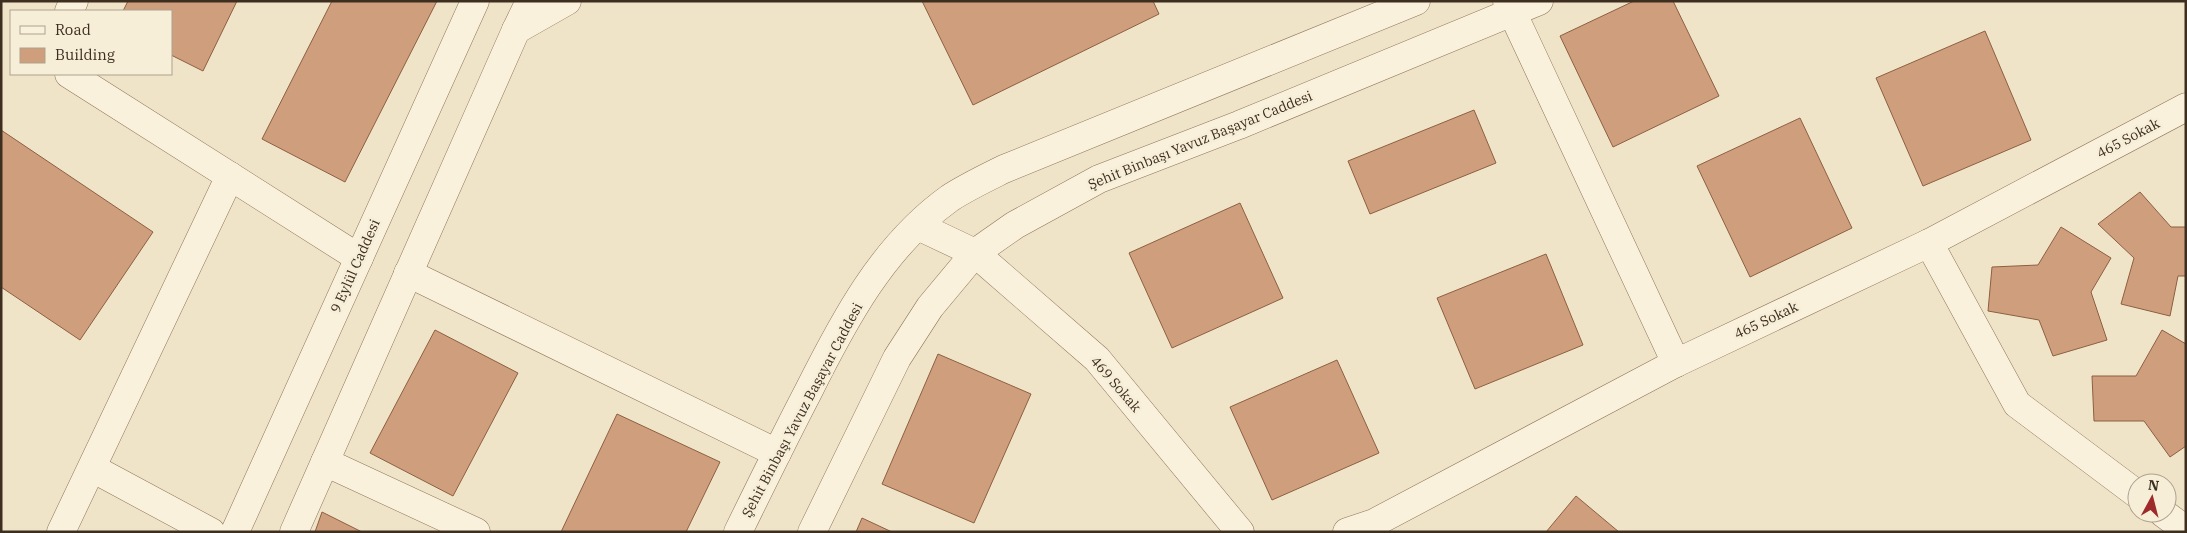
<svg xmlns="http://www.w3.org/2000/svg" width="2187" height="533" viewBox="0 0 2187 533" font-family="'IBM Plex Serif',serif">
	<rect width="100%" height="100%" fill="#f0e4c8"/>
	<g fill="#cf9f7d" stroke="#8d5f41">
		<polygon points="128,1 237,1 203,71 171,55 171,11 123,11"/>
		<polygon points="332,1 437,1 345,182 262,139"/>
		<polygon points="922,1 1153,1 1159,14 973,105"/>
		<polygon points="1634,1 1673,1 1719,96 1613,147 1560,36"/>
		<polygon points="1985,31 2031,140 1923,186 1876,78"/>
		<polygon points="1474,110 1496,163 1370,214 1348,161"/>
		<polygon points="1800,118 1852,228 1750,277 1697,166"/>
		<polygon points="1,130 153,232 80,340 1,287"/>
		<polygon points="2140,192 2171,227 2186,227 2186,276 2178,276 2170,316 2121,304 2134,258 2098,224"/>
		<polygon points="1240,203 1283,298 1172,348 1129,253"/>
		<polygon points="2061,227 2111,258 2091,292 2107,340 2053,356 2039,320 1988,311 1992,267 2038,265"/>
		<polygon points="1546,254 1583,345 1475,389 1437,298"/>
		<polygon points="435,330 518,373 453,496 370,453"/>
		<polygon points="2162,330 2186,344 2186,446 2170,457 2144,421 2094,421 2092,376 2136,376"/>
		<polygon points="938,354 1031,394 974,523 882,484"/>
		<polygon points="1337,360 1379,453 1272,500 1230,407"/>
		<polygon points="617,414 720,462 686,532 561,532"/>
		<polygon points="1576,496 1619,532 1546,532"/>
		<polygon points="322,512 362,532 315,532"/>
		<polygon points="862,518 892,532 856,532"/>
	</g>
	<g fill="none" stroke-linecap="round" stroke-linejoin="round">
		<g stroke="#8d765c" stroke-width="29">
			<g id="minor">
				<polyline points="1507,1 1676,363"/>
				<polyline points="69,11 74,1"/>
				<polyline points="516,30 567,1"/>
				<polyline points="69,74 359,258"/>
				<polyline points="918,226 975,253 1097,359 1240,532"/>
				<polyline points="1929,243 2017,404 2137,494"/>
				<polyline points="408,273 777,453"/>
				<polyline points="325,462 476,532"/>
				<polyline points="92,468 211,532"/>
				<polyline points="2163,513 2186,530"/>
				<polyline points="61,532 230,176"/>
				<polyline points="235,532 475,1"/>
				<polyline points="294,532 516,30 530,1"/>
				<path d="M 738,532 C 761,485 784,438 808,392 C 844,320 883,246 950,198 C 967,187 986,178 1004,169 L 1416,1"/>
				<polyline points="812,532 897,358 930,307 975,253 1015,225 1099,179 1239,125 1539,1"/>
				<polyline points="1347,532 1374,523 1676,363 1929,243 2186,107"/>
			</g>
		</g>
		<use href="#minor" stroke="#faf1dc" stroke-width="28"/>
	</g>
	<g text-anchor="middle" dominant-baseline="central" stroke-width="5" stroke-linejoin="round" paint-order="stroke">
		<g font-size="14" fill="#3d2e20" stroke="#f7eed8">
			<text transform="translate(2128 138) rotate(-28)">465 Sokak</text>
			<text transform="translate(1200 140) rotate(-22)">Şehit Binbaşı Yavuz Başayar Caddesi</text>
			<text transform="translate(355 266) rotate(-66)">9 Eylül Caddesi</text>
			<text transform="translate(1766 320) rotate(-25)">465 Sokak</text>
			<text transform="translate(1116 384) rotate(49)">469 Sokak</text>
			<text transform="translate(802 410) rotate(-62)">Şehit Binbaşı Yavuz Başayar Caddesi</text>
		</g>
	</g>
	<rect width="2187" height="533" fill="none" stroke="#3d2e20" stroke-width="5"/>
	<rect x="10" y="10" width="162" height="65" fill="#f7eed8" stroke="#ada18e"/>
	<rect x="20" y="26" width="25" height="8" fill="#faf1dc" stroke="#ada18e"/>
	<text x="55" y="35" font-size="15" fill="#3d2e20">Road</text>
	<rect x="20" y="48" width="25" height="15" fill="#cf9f7d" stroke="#ada18e"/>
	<text x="55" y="60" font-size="15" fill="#3d2e20">Building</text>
	<g transform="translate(2152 498) rotate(7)"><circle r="24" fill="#f7eed8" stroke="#ada18e"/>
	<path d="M0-4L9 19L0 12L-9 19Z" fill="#9e2a2b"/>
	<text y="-8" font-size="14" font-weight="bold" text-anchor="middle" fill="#3d2e20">N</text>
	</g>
</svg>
